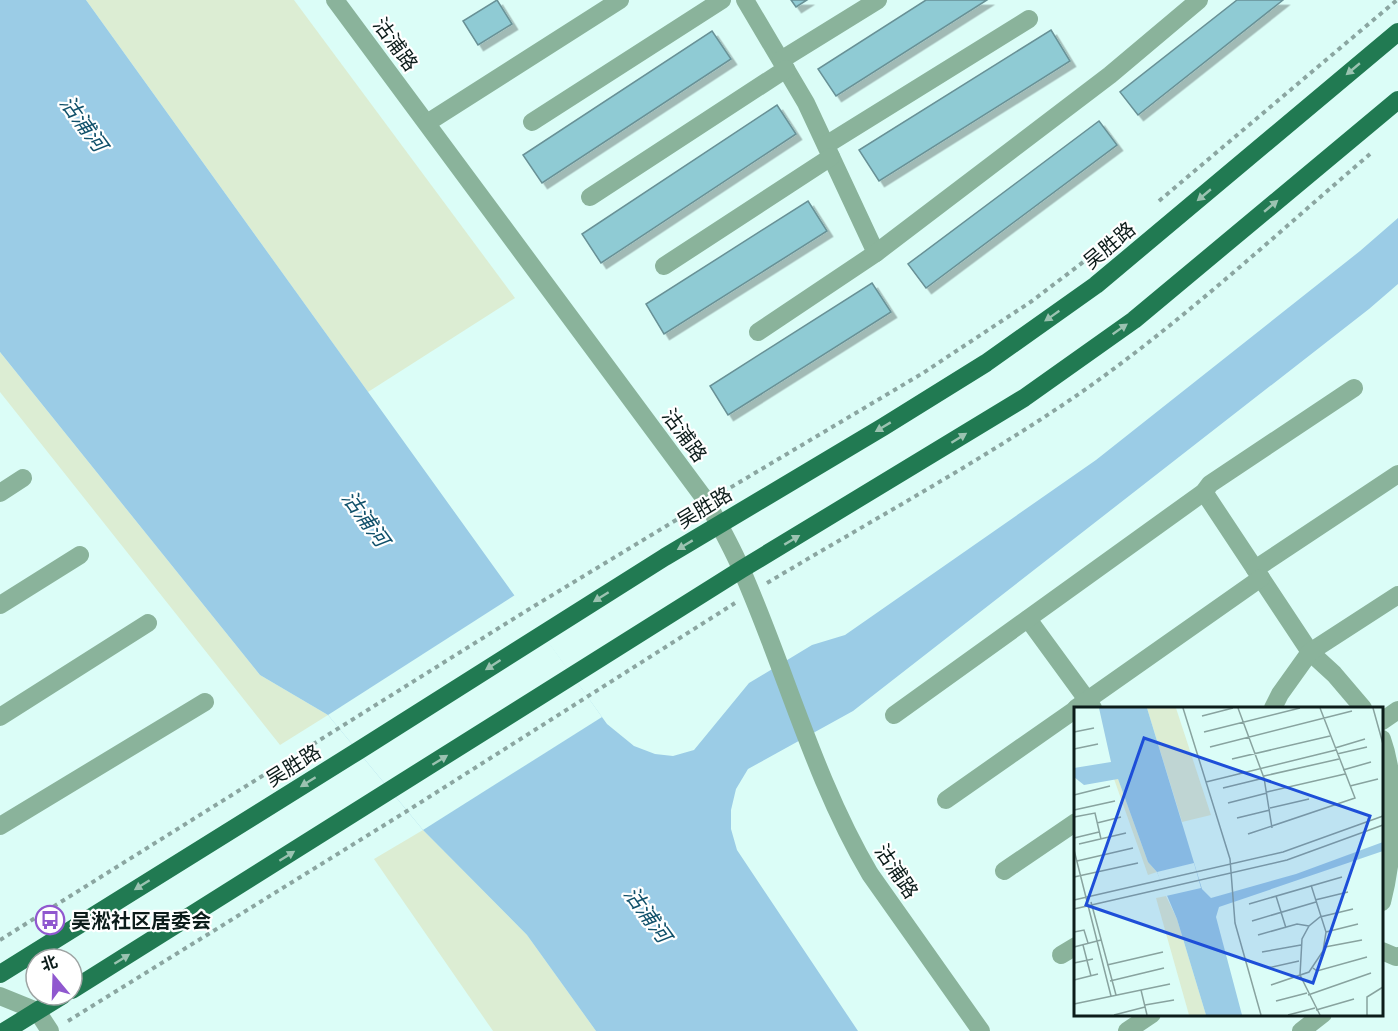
<svg xmlns="http://www.w3.org/2000/svg" width="1398" height="1031" viewBox="0 0 1398 1031" font-family="'Open Sans','Noto Sans SC',sans-serif">
	<defs>
		<filter id="shadow"><feDropShadow dx="5.5" dy="5.5" stdDeviation="0" flood-color="#0004"/></filter>
	</defs>
	<rect width="100%" height="100%" fill="#dbfdf7"/>
	<g fill="#dcedd3">
		<polygon points="86,0 294,0 515,298 368,392"/>
		<polygon points="0,352 260,675 328,715 280,745 0,392"/>
		<polygon points="423,830 527,935 596,1031 493,1031 374,859"/>
	</g>
	<polygon fill="#9bcce6" points="0,0 86,0 607,724 634,746 655,754 673,756 694,750 749,683 812,645 845,635 1096,460 1360,251 1398,218 1398,284 1369,309 853,711 748,769 736,789 731,810 731,829 737,850 858,1031 596,1031 527,935 423,830 328,715 260,675 0,352"/>
	<polygon fill="#dbfdf7" points="515,595 602,717 423,830 328,715"/>
	<g fill="#8fcbd4" stroke="#689196" stroke-width="1.5" filter="url(#shadow)">
		<polygon points="497,0 512,24 478,45 463,21"/>
		<polygon points="791,0 807,0 796,7"/>
		<polygon points="926,0 987,0 836,96 818,69"/>
		<polygon points="1237,0 1283,0 1138,115 1120,92"/>
		<polygon points="1051,30 1070,61 879,181 859,150"/>
		<polygon points="712,31 731,59 542,183 523,155"/>
		<polygon points="777,105 796,134 601,263 582,234"/>
		<polygon points="1099,121 1117,145 926,288 908,264"/>
		<polygon points="808,201 827,231 664,334 646,304"/>
		<polygon points="872,283 891,312 728,415 710,386"/>
	</g>
	<g fill="none" stroke-linecap="round" stroke-linejoin="round">
		<g stroke="#8ba6a1" stroke-width="4" stroke-dasharray="4.5 4.5" stroke-linecap="butt">
			<polyline points="1159,201 1397,0"/>
			<polyline points="723,492 923,373 1032,301 1124,231"/>
			<path d="M 767,583 C 869,522 974,465 1073,398 C 1179,325 1273,237 1370,154"/>
			<polyline points="0,940 526,611 691,511"/>
			<polyline points="68,1021 407,811 735,603"/>
		</g>
		<g stroke="#8ab39b" stroke-width="18">
			<path d="M 335,0 L 707,502 C 719,525 732,547 742,571 C 786,671 814,779 870,874 L 981,1031"/>
			<polyline points="745,0 806,103 876,253"/>
			<polyline points="781,60 878,0"/>
			<polyline points="532,122 722,0"/>
			<polyline points="427,123 620,0"/>
			<polyline points="826,145 1029,19"/>
			<polyline points="590,197 786,69"/>
			<polyline points="664,266 831,157"/>
			<polyline points="758,332 876,253 1110,75 1199,0"/>
			<polyline points="1204,492 1310,652 1334,674 1363,708"/>
			<polyline points="0,493 23,478"/>
			<polyline points="1255,569 1398,474"/>
			<polyline points="0,605 80,555"/>
			<polyline points="1028,619 1093,708"/>
			<polyline points="1076,708 1261,578"/>
			<polyline points="1273,708 1280,694 1310,652 1398,595"/>
			<polyline points="894,715 1204,492 1210,484 1354,388"/>
			<polyline points="0,717 148,623"/>
			<polyline points="1382,721 1398,710"/>
			<path d="M 1382,739 C 1398,783 1394,856 1382,902"/>
			<polyline points="946,800 1076,709"/>
			<polyline points="0,826 205,702"/>
			<polyline points="1004,871 1076,822"/>
			<polyline points="1382,951 1396,957 1398,956"/>
			<polyline points="1061,955 1076,946"/>
			<polyline points="0,996 37,1011 50,1031"/>
			<polyline points="1127,1031 1152,1014"/>
			<polyline points="1301,1031 1323,1014"/>
		</g>
		<g stroke="#217a52" stroke-width="18">
			<polyline points="0,974 358,751 665,557 883,427 986,363 1096,285 1398,32"/>
			<polyline points="72,990 742,569 1024,398 1134,320 1398,100"/>
			<polyline points="5,1031 63,995"/>
		</g>
	</g>
	<defs><path id="oneway-solid" d="M-6-.8H1V-3.2L6.5 0L1 3.2V.8H-6Z" transform="scale(1.5)"/></defs>
	<g fill="#9bc3b1">
		<use href="#oneway-solid" transform="translate(1353 69) rotate(140)"/>
		<use href="#oneway-solid" transform="translate(1204 195) rotate(140)"/>
		<use href="#oneway-solid" transform="translate(1271 206) rotate(-40)"/>
		<use href="#oneway-solid" transform="translate(1052 316) rotate(145)"/>
		<use href="#oneway-solid" transform="translate(1120 329) rotate(-35)"/>
		<use href="#oneway-solid" transform="translate(883 427) rotate(149)"/>
		<use href="#oneway-solid" transform="translate(959 438) rotate(-32)"/>
		<use href="#oneway-solid" transform="translate(792 540) rotate(-31)"/>
		<use href="#oneway-solid" transform="translate(685 545) rotate(149)"/>
		<use href="#oneway-solid" transform="translate(601 597) rotate(148)"/>
		<use href="#oneway-solid" transform="translate(493 665) rotate(147)"/>
		<use href="#oneway-solid" transform="translate(440 760) rotate(-32)"/>
		<use href="#oneway-solid" transform="translate(308 782) rotate(148)"/>
		<use href="#oneway-solid" transform="translate(287 856) rotate(-32)"/>
		<use href="#oneway-solid" transform="translate(142 885) rotate(148)"/>
		<use href="#oneway-solid" transform="translate(122 959) rotate(-32)"/>
	</g>
	<defs>
		<g id="bus-ring" transform="scale(1.5)"><circle r="9.5" fill="#fff" stroke="#9058cf" stroke-width="1.5"/><path d="M-5-6H5V4H4V6H2V4H-2V6H-4V4H-5ZM-3.5-4V0h7V-4ZM-3.5 1.2v1.5H-2V1.2ZM2 1.2v1.5H3.5V1.2Z" fill="#9058cf"/></g>
	</defs>
	<g fill-rule="evenodd">
		<use href="#bus-ring" x="50" y="920"/>
	</g>
	<g text-anchor="middle" dominant-baseline="central" stroke-width="4.5" stroke-linejoin="round" paint-order="stroke">
		<g font-size="20" fill="#0c1c1a" stroke="#fff">
			<text transform="translate(396 44) rotate(54)">沽浦路</text>
			<text transform="translate(1109 245) rotate(-40)">吴胜路</text>
			<text transform="translate(685 435) rotate(54)">沽浦路</text>
			<text transform="translate(704 507) rotate(-31)">吴胜路</text>
			<text transform="translate(293 765) rotate(-32)">吴胜路</text>
			<text transform="translate(897 871) rotate(56)">沽浦路</text>
		</g>
		<g font-size="20" font-weight="bold" fill="#0c1c1a" stroke="#fff" text-anchor="start">
			<text x="71" y="920">吴淞社区居委会</text>
		</g>
		<g font-size="21" font-style="italic" fill="#10506a" stroke="#fff">
			<text transform="translate(84 123) rotate(54)">沽浦河</text>
			<text transform="translate(366 518) rotate(54)">沽浦河</text>
			<text transform="translate(648 914) rotate(54)">沽浦河</text>
		</g>
	</g>
	<g transform="translate(1074 707)">
		<rect width="309" height="309" fill="#dbfdf7"/>
		<path d="M 73,1 L 102,1 L 137,108 L 108,115 ZM 40,72 L 44,72 L 74,155 L 83,165 L 74,168 ZM 92,189 L 103,212 L 132,308 L 115,308 L 82,191 Z" fill="#dcedd3"/>
		<path d="M 25,1 L 73,1 L 128,182 L 137,191 L 222,167 L 309,135 L 309,144 L 145,200 L 142,210 L 168,308 L 132,308 L 103,212 L 83,165 L 74,155 L 44,72 L 10,78 L 0,70 L 0,61 L 37,55 Z" fill="#9bcce6"/>
		<path d="M 120,156 L 127,181 L 92,189 L 83,165 Z" fill="#dbfdf7"/>
		<path fill="none" stroke="#88a39f" stroke-width="1.5" d="M 109,1 L 156,152 L 161,216 L 187,308M 164,1 L 190,71 L 198,121M 299,1 L 309,37M 128,9 L 159,1M 0,25 L 20,21M 130,25 L 226,1M 136,40 L 278,4M 261,41 L 291,32M 0,42 L 24,37M 263,47 L 293,40M 158,52 L 256,29M 269,63 L 297,55M 190,69 L 265,52M 132,75 L 262,43M 276,79 L 304,72M 149,81 L 190,71M 193,85 L 271,67M 0,88 L 36,79M 154,96 L 193,86M 196,101 L 235,92M 0,103 L 41,94M 0,110 L 21,106 L 27,132M 163,111 L 196,103M 23,116 L 47,110M 174,127 L 281,91 L 246,1M 0,131 L 25,125M 5,137 L 52,126M 0,143 L 37,289M 3,154 L 59,141M 0,170 L 64,156M 202,189 L 212,221M 0,193 L 209,145 L 309,109M 241,193 L 274,185M 17,195 L 42,288M 175,197 L 268,170M 0,202 L 213,153 L 309,118M 178,214 L 242,195M 0,225 L 10,223 L 14,236M 252,225 L 284,217M 184,228 L 223,217 L 235,219M 9,238 L 17,269M 0,240 L 27,233M 251,240 L 288,233M 188,245 L 227,238M 0,256 L 19,252M 33,258 L 89,245M 194,261 L 225,254M 239,261 L 243,264 L 293,250M 0,273 L 24,267M 36,274 L 90,261M 197,278 L 235,265 L 249,244 L 252,225 L 237,178M 67,283 L 73,308M 234,288 L 297,266M 202,294 L 233,286M 0,297 L 96,277M 71,298 L 100,293M 242,303 L 280,292M 40,308 L 71,300M 214,308 L 241,301M 246,308 L 226,268 L 228,232 L 235,219 L 246,210 L 279,202M 293,308 L 293,290 L 309,280"/>
		<path fill="#1d4ed8" fill-opacity="0.15" stroke="#1d4ed8" stroke-width="3" d="M 70,31 L 296,109 L 239,276 L 12,198 Z"/>
		<rect width="309" height="309" fill="none" stroke="#0c1c1a" stroke-width="3"/>
	</g>
	<g transform="translate(54 977) rotate(341)"><circle r="28" fill="#ffffff" stroke="#9ea4a3" stroke-width="1.5"/>
	<path d="M0-4.5L10 22L0 15L-10 22Z" fill="#9058cf"/>
	<text y="-9" font-size="16" font-weight="bold" text-anchor="middle" fill="#0c1c1a">北</text>
	</g>
</svg>
